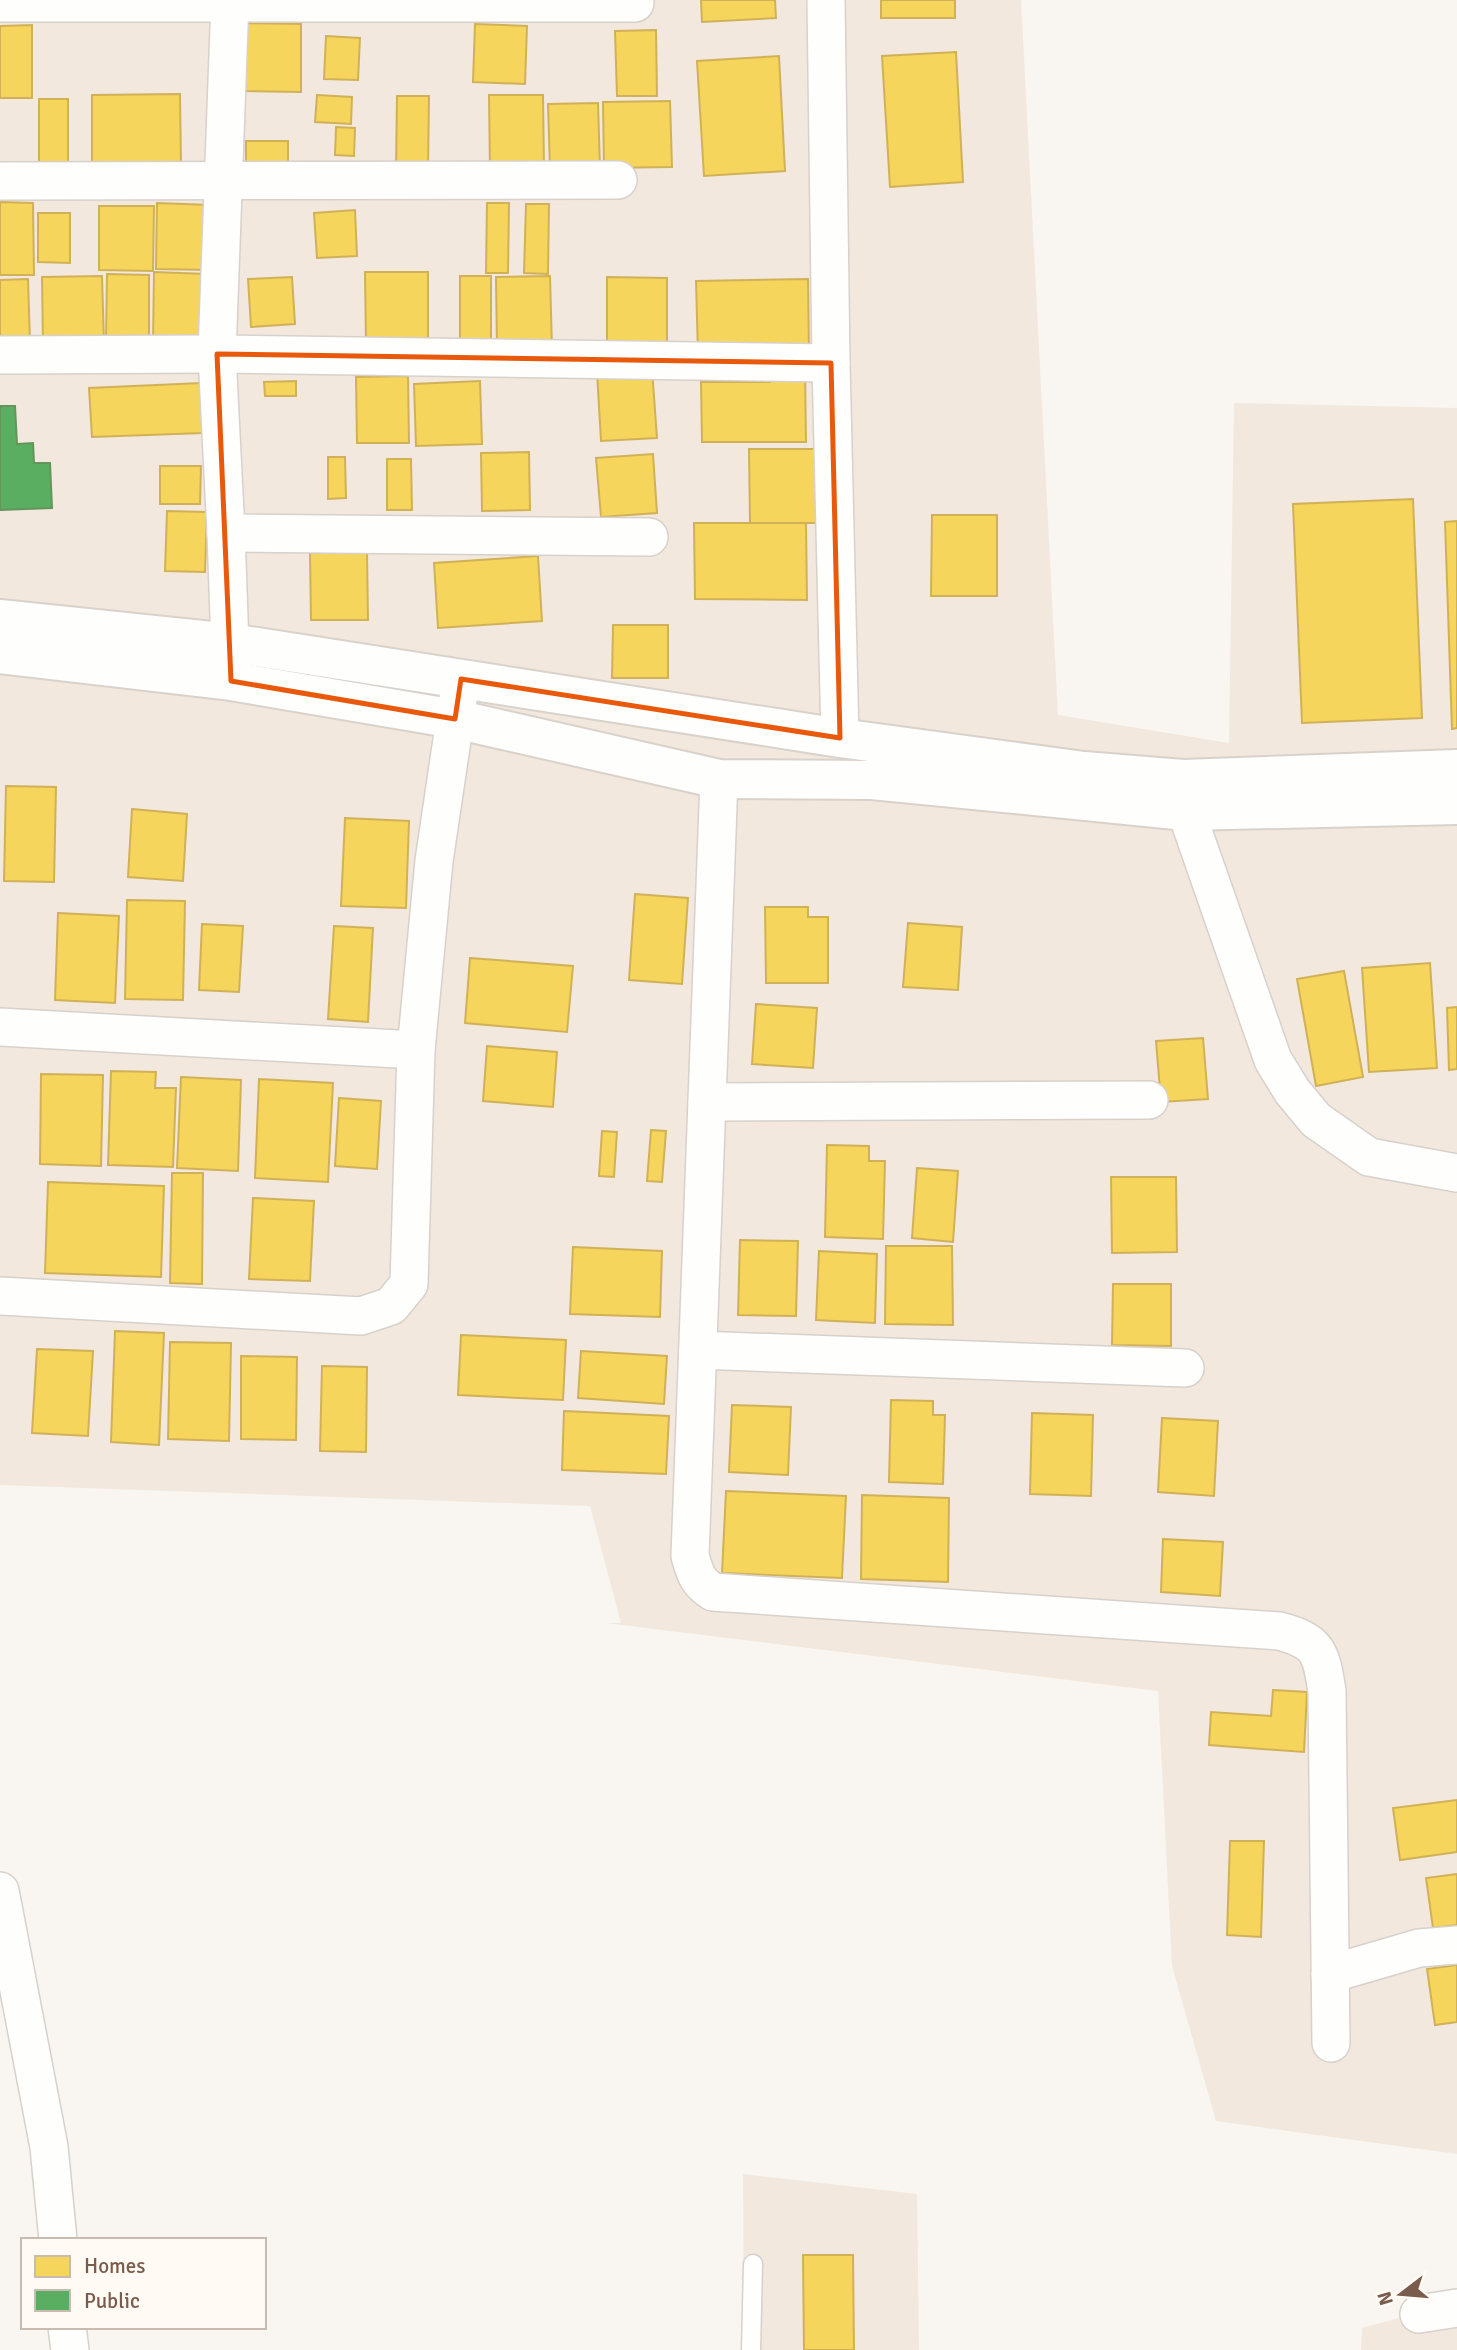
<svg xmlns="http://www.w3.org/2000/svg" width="1457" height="2350" viewBox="0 0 1457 2350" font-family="Signika,sans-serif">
	<rect width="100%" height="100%" fill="#f9f5f0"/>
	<g fill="#f2e8de">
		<polygon points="0,0 1021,0 1058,715 1229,743 1234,403 1457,408 1457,2154 1216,2121 1172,1966 1158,1691 606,1623 621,1623 590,1506 0,1485"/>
		<polygon points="743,2174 917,2194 919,2350 744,2350"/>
		<polygon points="1457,2302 1457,2350 1361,2350 1362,2328"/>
	</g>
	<g fill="#f6d55c" stroke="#d1b158" stroke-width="2">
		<polygon points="701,0 775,0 776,18 702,22"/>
		<rect x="881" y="0" width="74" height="18"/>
		<polygon points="243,23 301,24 301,92 242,91"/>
		<polygon points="475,24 527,26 525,84 473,82"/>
		<polygon points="32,25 32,98 0,98 0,26"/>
		<polygon points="656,30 657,96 617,96 615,31"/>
		<polygon points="326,36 360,38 358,80 324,79"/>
		<polygon points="956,52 963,182 890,187 882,56"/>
		<polygon points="779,56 785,171 704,176 697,61"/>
		<polygon points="180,94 181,167 92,168 92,95"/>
		<polygon points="317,95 352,97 351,124 315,122"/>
		<polygon points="489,95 543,95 544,168 490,169"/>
		<polygon points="397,96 429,96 428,169 396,169"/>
		<rect x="39" y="99" width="29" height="69"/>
		<polygon points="670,101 672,167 604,168 603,102"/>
		<polygon points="598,103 600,169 550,170 548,104"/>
		<polygon points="336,127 355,128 354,156 335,155"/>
		<polygon points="246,141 288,141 288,167 246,166"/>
		<polygon points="0,202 33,203 34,275 0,275"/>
		<polygon points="157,203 210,205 209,270 156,269"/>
		<polygon points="487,203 509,203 508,273 486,273"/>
		<polygon points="526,204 549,204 548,274 524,273"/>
		<polygon points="99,206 154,206 153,271 99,270"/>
		<polygon points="355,210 357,256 317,258 314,213"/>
		<polygon points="38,213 70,213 70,263 38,262"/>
		<polygon points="154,272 207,274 205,345 153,344"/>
		<polygon points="365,272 428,272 428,344 366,344"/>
		<polygon points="107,274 149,275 149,339 106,339"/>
		<polygon points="102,276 104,343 43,344 42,277"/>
		<rect x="460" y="276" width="31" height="73"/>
		<polygon points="550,276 552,348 497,350 496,277"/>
		<polygon points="292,277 295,324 251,327 248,279"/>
		<polygon points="607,277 667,278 667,347 607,347"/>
		<polygon points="28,279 30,342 0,342 0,280"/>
		<polygon points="808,279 809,354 698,355 696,281"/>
		<polygon points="652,369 657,438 601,441 597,372"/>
		<polygon points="771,369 805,369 806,442 702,442 701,382 770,382"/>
		<polygon points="408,376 409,443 357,443 356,377"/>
		<polygon points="296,381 296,396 265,396 264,382"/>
		<polygon points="480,381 482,444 416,446 414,384"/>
		<polygon points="201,383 203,433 92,437 89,388"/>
		<polygon points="749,449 820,449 820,523 750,523"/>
		<polygon points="529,452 530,510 482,511 481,453"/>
		<polygon points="653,454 657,513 601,517 596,458"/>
		<polygon points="328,457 345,457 346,498 328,499"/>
		<polygon points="387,459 411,459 412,510 387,510"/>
		<polygon points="160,466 201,466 200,504 160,504"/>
		<polygon points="1413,499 1422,718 1302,723 1293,504"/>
		<polygon points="167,511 207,512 205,572 165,571"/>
		<polygon points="932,515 997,515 997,596 931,596"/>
		<polygon points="1457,521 1457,728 1452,729 1445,522"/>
		<polygon points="694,523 806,523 807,600 695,599"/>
		<polygon points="367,552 368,620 311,620 310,553"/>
		<polygon points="538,556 542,621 438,628 434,563"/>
		<polygon points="613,625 668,625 668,678 612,678"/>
		<polygon points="6,786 56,787 54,882 4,881"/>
		<polygon points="132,809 187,814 183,881 128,877"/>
		<polygon points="345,818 409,821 406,908 341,906"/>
		<polygon points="635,894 688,898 682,984 629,980"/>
		<polygon points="127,900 185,901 183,1000 125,999"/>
		<polygon points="765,907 808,907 808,917 828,917 828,983 766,983"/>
		<polygon points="58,913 119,916 115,1003 55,1000"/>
		<polygon points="908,923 962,927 958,990 903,987"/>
		<polygon points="202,924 243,926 239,992 199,990"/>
		<polygon points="334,926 373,928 368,1022 328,1019"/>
		<polygon points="470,958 573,966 567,1032 465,1023"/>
		<polygon points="1430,963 1437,1068 1369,1072 1362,968"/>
		<polygon points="1344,971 1363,1077 1316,1086 1297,979"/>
		<polygon points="756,1004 817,1008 813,1068 752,1064"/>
		<polygon points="1457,1007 1457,1069 1449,1070 1447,1008"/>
		<polygon points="1203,1038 1208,1099 1161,1102 1156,1041"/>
		<polygon points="487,1046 557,1052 553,1107 483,1101"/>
		<polygon points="111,1071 156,1072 155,1088 176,1088 173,1167 108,1165"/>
		<polygon points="41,1074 103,1075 101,1166 40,1164"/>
		<polygon points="181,1077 241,1080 238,1171 177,1168"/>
		<polygon points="259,1079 333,1083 328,1182 255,1178"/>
		<polygon points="339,1098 381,1101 377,1169 335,1166"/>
		<polygon points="651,1130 666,1131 662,1182 647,1181"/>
		<polygon points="602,1131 617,1132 614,1177 599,1176"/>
		<polygon points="827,1145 869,1146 869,1161 885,1161 883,1239 825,1237"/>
		<polygon points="917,1168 958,1171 953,1242 912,1238"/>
		<polygon points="172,1173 203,1173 202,1284 170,1283"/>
		<polygon points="1111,1177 1176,1177 1177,1252 1112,1253"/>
		<polygon points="48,1182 164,1186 161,1277 45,1273"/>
		<polygon points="253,1198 314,1201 310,1281 249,1279"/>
		<polygon points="740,1240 798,1241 796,1316 738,1315"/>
		<polygon points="886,1246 952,1246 953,1325 885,1324"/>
		<polygon points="573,1247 662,1251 660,1317 570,1314"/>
		<polygon points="819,1251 877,1254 875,1323 816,1320"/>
		<polygon points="1113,1284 1171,1284 1171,1346 1112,1345"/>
		<polygon points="115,1331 164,1333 159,1445 111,1442"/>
		<polygon points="461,1335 566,1340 563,1400 458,1395"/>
		<polygon points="170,1342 231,1343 229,1441 168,1439"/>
		<polygon points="37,1349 93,1351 88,1436 32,1433"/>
		<polygon points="581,1351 667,1356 664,1404 578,1398"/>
		<polygon points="241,1356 297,1357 296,1440 241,1439"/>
		<polygon points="322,1366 367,1367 366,1452 320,1451"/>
		<polygon points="891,1400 933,1401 933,1415 945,1415 943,1484 889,1482"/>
		<polygon points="732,1405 791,1407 788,1475 729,1472"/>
		<polygon points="564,1411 669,1416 666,1474 562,1470"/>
		<polygon points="1032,1413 1093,1415 1091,1496 1030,1494"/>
		<polygon points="1162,1418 1218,1421 1214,1496 1158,1492"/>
		<polygon points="726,1491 846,1496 842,1578 722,1573"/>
		<polygon points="862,1495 949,1498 948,1582 861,1579"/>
		<polygon points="1163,1539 1223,1542 1220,1596 1161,1592"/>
		<polygon points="1273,1690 1307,1692 1304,1752 1209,1745 1211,1712 1271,1716"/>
		<polygon points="1457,1800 1457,1852 1400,1860 1393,1808"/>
		<polygon points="1230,1841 1264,1841 1261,1937 1227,1935"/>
		<polygon points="1457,1874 1457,1925 1433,1928 1426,1878"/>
		<polygon points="1457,1965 1457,2022 1435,2025 1427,1969"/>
		<polygon points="803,2255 853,2255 854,2350 804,2350"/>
	</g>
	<polygon fill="#5aae61" stroke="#64955b" stroke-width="2" points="0,406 15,406 17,444 33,443 34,463 50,463 52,508 0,510"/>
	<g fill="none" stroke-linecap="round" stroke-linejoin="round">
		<g stroke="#d7d1cb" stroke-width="21">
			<polyline id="service" points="751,2350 753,2264"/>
		</g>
		<g stroke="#d7d1cb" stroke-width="40">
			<g id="minor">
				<polyline points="230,0 217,354 226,533 231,673"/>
				<polyline points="826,0 831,363 840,738"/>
				<polyline points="0,3 635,3"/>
				<polyline points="0,181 618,180"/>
				<polyline points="0,355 217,354 831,363"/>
				<polyline points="226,533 649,537"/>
				<path d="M 719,779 L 690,1556 C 695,1573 697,1582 713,1592 L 1279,1631 C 1319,1641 1321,1653 1327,1691 L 1331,2043"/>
				<polyline points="1186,811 1273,1060 1292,1091 1316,1120 1369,1157 1457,1173"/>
				<polyline points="0,1027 416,1050"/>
				<polyline points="707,1102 1149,1100"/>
				<polyline points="0,1296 361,1316 391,1306 409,1284 416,1050 434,861 461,679"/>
				<polyline points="698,1350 1185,1368"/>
				<polyline points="0,1891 49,2147 58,2240"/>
				<polyline points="1330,1974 1419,1948 1457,1945"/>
				<polyline points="1419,2314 1457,2308"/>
				<polyline points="67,2327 70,2350"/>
			</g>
		</g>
		<g stroke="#d9d2cb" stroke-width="42">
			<g id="secondary">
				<polyline points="0,619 231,643 840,738 1084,771 1183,779 1457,769"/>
				<polyline points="0,654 231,681 455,719 719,779 872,780 1186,811 1457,805"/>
			</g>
		</g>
		<use href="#service" stroke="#fefefd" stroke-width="18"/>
		<use href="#minor" stroke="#fefefd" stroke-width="37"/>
		<use href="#secondary" stroke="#fefefd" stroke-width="38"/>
	</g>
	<path fill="none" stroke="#e8590c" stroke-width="5" stroke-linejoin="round" d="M 217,354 L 831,363 L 840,738 L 461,679 L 455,719 L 231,681 Z"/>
	<rect x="21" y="2238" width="245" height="91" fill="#fffaf3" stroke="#cabbb1" stroke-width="2"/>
	<rect x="35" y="2256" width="35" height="21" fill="#f6d55c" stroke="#cabbb1" stroke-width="2"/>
	<text x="84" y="2273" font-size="21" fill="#7a5c4d">Homes</text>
	<rect x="35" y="2290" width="35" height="21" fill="#5aae61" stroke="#cabbb1" stroke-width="2"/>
	<text x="84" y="2308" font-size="21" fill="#7a5c4d">Public</text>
	<g transform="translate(1401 2294) rotate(254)" stroke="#fffaf3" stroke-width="5" paint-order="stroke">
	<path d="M0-5L12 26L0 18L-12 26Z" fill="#7a5c4d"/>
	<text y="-10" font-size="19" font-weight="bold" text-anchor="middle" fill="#7a5c4d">N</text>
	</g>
</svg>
